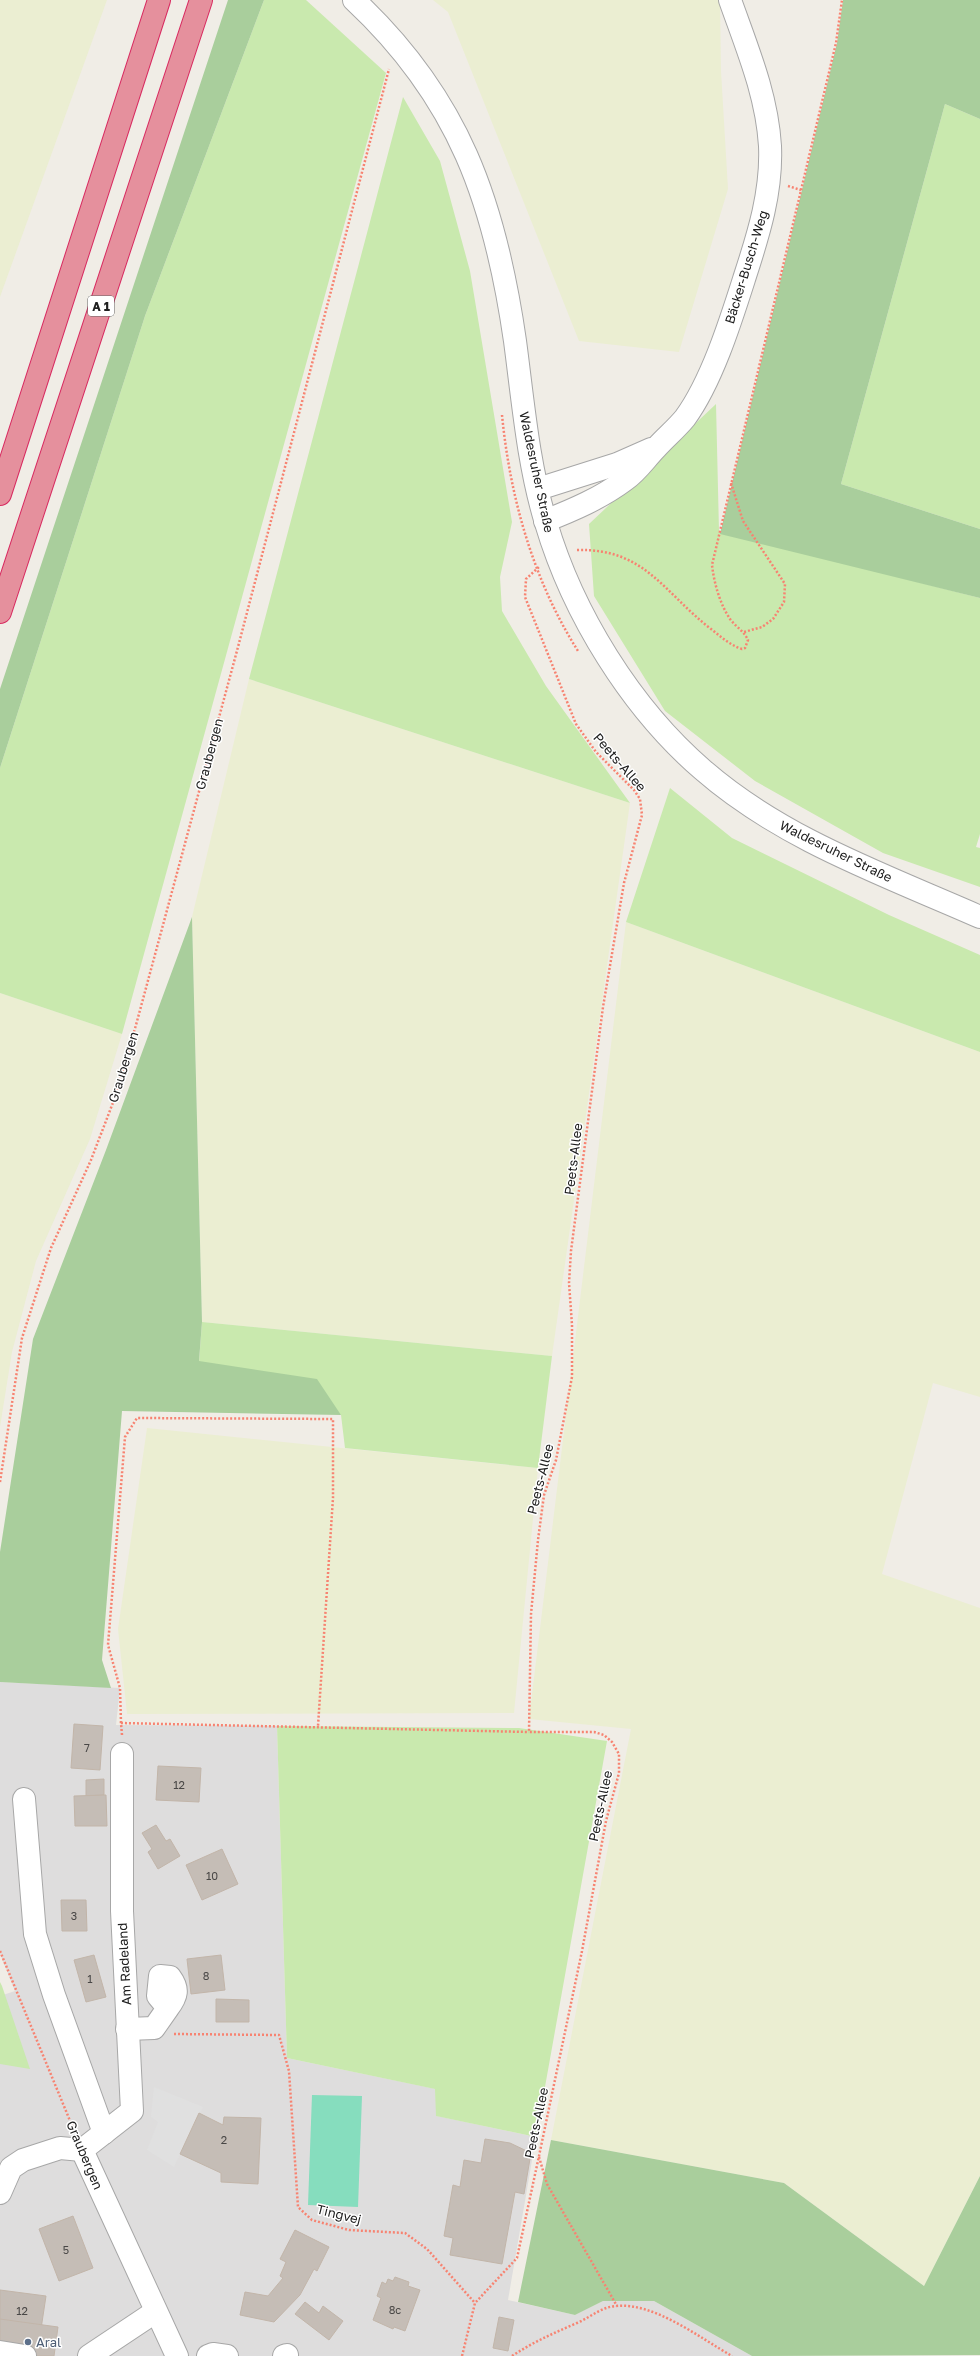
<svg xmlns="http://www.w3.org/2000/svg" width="980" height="2356" viewBox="0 0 980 2356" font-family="'Golos Text',sans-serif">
	<rect width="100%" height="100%" fill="#f0ede6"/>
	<polygon fill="#dedddd" points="0,1682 120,1688 116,1725 277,1726 287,2058 436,2089 437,2116 536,2137 508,2300 575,2315 603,2301 654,2301 752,2356 0,2356 0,1996 15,1991 0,1954"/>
	<g fill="#ebeed2">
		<polygon points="0,0 107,0 0,297"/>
		<polygon points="433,0 720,0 721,71 728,189 679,352 579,341 448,12"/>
		<polygon points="249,679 630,803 552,1356 202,1322 192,917"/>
		<polygon points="626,922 980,1052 980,1397 933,1383 882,1574 980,1608 980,2176 924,2286 784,2183 551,2140 631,1729 529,1719"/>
		<polygon points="0,993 122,1034 90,1139 36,1261 12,1352 0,1427"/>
		<polygon points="147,1428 538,1468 514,1713 127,1714 118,1629"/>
	</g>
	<g fill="#c9e9ae">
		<polygon points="264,0 306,0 386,73 122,1034 0,993 0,768 145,316"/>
		<polygon points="403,97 440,161 470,271 512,522 500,577 502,611 546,686 630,803 249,679"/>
		<polygon points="945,104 980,119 980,529 841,484"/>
		<polygon points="716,404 719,531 980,598 980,834 976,847 980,848 980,887 883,853 755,781 665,711 594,596 589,524"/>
		<polygon points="670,788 732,838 889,915 980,955 980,1052 626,922"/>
		<polygon points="202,1322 552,1356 538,1468 345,1448 341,1415 199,1362"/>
		<polygon points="277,1726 519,1728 607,1741 536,2137 436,2116 435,2089 287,2058"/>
		<polygon points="0,1982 2,1986 30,2069 0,2064"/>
	</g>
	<g fill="#a9ce9c">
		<polygon points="228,0 264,0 145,316 0,768 0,689"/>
		<polygon points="843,0 980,0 980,119 945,104 841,484 980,529 980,598 720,534 837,43"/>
		<polygon points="192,917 202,1322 199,1361 317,1379 341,1415 122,1411 102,1660 111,1688 0,1682 0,1552 33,1339 106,1150"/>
		<polygon points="551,2140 784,2183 924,2286 980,2176 980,2355 752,2356 654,2301 603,2301 575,2315 518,2302"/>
	</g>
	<polygon fill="#86ddbe" points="312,2095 362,2096 358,2207 308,2205"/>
	<polygon fill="#e0e0e0" points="154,2087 203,2107 174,2167 147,2150 158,2122 151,2117"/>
	<g fill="#c5bdb6" stroke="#c2b5a9">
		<polygon points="74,1724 103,1726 100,1770 71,1768"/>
		<polygon points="158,1766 201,1768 199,1802 156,1800"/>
		<polygon points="104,1779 104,1795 86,1796 86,1780"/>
		<polygon points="106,1795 107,1826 75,1826 74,1796"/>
		<polygon points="156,1825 166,1841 170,1839 180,1856 158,1869 148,1852 152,1849 142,1833"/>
		<polygon points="222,1849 238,1884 202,1900 186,1865"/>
		<polygon points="61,1900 86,1900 87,1931 62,1931"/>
		<polygon points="94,1955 106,1997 86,2002 74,1960"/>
		<polygon points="221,1955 225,1990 191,1994 187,1959"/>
		<polygon points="216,1999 249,2000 249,2022 216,2022"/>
		<polygon points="199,2113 223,2125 224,2117 261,2118 258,2184 221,2182 221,2173 180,2154"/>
		<polygon points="485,2139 510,2143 531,2153 524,2194 515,2192 502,2264 450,2255 453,2238 444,2236 453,2185 460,2187 464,2160 481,2163"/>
		<polygon points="73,2216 93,2268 59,2281 39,2229"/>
		<polygon points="295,2230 329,2247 317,2271 314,2269 300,2295 274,2322 240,2315 245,2292 268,2296 283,2278 280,2276 286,2262 280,2259"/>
		<polygon points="395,2277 409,2282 408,2286 420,2290 405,2331 394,2327 393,2329 373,2320 381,2298 377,2296 382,2282 386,2284 388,2279 393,2281"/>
		<polygon points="0,2290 46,2296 41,2329 0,2324"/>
		<polygon points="305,2302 319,2313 323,2306 343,2321 329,2340 295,2314"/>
		<polygon points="499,2317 514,2320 508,2351 493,2348"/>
		<polygon points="0,2319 58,2327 54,2356 0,2356"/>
	</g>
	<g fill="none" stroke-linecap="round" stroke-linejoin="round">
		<g stroke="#a7a7a7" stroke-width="24">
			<g id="minor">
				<path d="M 354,0 C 459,98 495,202 515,341 C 523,401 528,464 546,523 C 573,614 631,708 703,770 C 782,839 885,875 980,917"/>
				<polyline points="538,489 617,464 651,449"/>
				<path d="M 545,521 C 573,510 601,498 625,480 C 638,471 646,458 657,447 C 666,437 676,429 685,418 C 712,381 731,320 745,276 C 759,233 772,191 770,146 C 767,95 747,48 730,0"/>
				<polyline points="24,1799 35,1934 54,1995 104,2133"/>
				<path d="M 127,2029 L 154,2028 L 168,2008 L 158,1996 L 160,1976 L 170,1977 C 179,1989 177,1996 168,2008"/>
				<polyline points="82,2150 132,2111 122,1911 122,1754"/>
				<polyline points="82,2150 177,2356"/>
				<polyline points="0,2193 11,2168 23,2160 60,2148 82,2150"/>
				<polyline points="0,2352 25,2356"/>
				<polyline points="89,2356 155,2312"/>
				<polyline points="208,2356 213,2354 227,2356"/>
				<polyline points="284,2356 287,2355"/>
			</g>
		</g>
		<g stroke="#d82a60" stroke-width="24">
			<g id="highway">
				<polyline points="0,494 159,0"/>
				<polyline points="0,612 201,0"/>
			</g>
		</g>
		<g stroke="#f78371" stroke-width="2.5" stroke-dasharray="2 2" stroke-linecap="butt">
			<polyline points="788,186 801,190"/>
			<path d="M 502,415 C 510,497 533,580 578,651"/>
			<polyline points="731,483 743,521 785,584 784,602 773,619 762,627 744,632"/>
			<path d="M 577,550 C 645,548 664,593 711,629 C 721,637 730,645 742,649 L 745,648 L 748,640 C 744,631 736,627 730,619 C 720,604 714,583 712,565 L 836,43 L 842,0"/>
			<polyline points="0,1482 22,1338 51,1248 91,1160 114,1100 136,1025 238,647 389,69"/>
			<polyline points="121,1723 120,1688 108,1645 125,1437 137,1418 333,1419 333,1498 318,1726"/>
			<polyline points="122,1735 121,1723 529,1732"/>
			<polyline points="0,1951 73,2128"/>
			<polyline points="174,2034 279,2035 289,2071 298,2207 312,2220 349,2230 405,2233 427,2249 475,2303"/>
			<polyline points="539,2157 547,2184 617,2306"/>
			<polyline points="462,2356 475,2303 517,2258 539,2156 582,1951 606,1821 619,1773 619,1754 612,1742 604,1735 594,1732 529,1732 531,1614 538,1540 544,1495 556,1460 572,1377 572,1325 569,1283 571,1251 603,1007 624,883 642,815 640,799 634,790 596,752 576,724 525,597 526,579 540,566"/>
			<path d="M 512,2356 C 533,2342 554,2333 577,2323 C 591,2317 601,2307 616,2306 C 654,2302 700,2338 732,2356"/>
		</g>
		<use href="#minor" stroke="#fff" stroke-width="22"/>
		<use href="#highway" stroke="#e5909d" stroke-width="22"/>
	</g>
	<circle fill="#5c6f8a" stroke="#fff" stroke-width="1.5" cx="28" cy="2342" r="4"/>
	<g text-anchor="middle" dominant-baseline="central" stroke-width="3" stroke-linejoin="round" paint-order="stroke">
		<g font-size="11" fill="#494746">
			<text x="87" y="1747">7</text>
			<text x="179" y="1784">12</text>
			<text x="212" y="1875">10</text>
			<text x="74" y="1915">3</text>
			<text x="206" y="1975">8</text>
			<text x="90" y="1978">1</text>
			<text x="224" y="2139">2</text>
			<text x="66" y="2249">5</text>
			<text x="395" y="2309">8c</text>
			<text x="22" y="2310">12</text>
		</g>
		<rect fill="#fff" stroke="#636363" stroke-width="1" x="88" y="296" width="26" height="20" rx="3"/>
		<g font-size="12" font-weight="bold" fill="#202020">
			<text x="101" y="306">A 1</text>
		</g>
		<g font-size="13" fill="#202020" stroke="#fff">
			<text transform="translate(746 267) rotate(-73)">Bäcker-Busch-Weg</text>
			<text transform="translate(537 472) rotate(78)">Waldesruher Straße</text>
			<text transform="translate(209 754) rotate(-75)">Graubergen</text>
			<text transform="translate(620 762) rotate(49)">Peets-Allee</text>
			<text transform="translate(836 851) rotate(26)">Waldesruher Straße</text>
			<text transform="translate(123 1067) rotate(-73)">Graubergen</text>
			<text transform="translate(573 1159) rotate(-83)">Peets-Allee</text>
			<text transform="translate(540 1479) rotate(-76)">Peets-Allee</text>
			<text transform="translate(600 1806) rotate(-78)">Peets-Allee</text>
			<text transform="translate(124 1964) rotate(-93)">Am Radeland</text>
			<text transform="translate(536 2123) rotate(-78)">Peets-Allee</text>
			<text transform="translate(85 2155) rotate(67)">Graubergen</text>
			<text transform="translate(339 2214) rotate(14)">Tingvej</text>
		</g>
		<g font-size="13" fill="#4e5e75" stroke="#fff" text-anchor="start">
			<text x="36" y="2342">Aral</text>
		</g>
	</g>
</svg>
